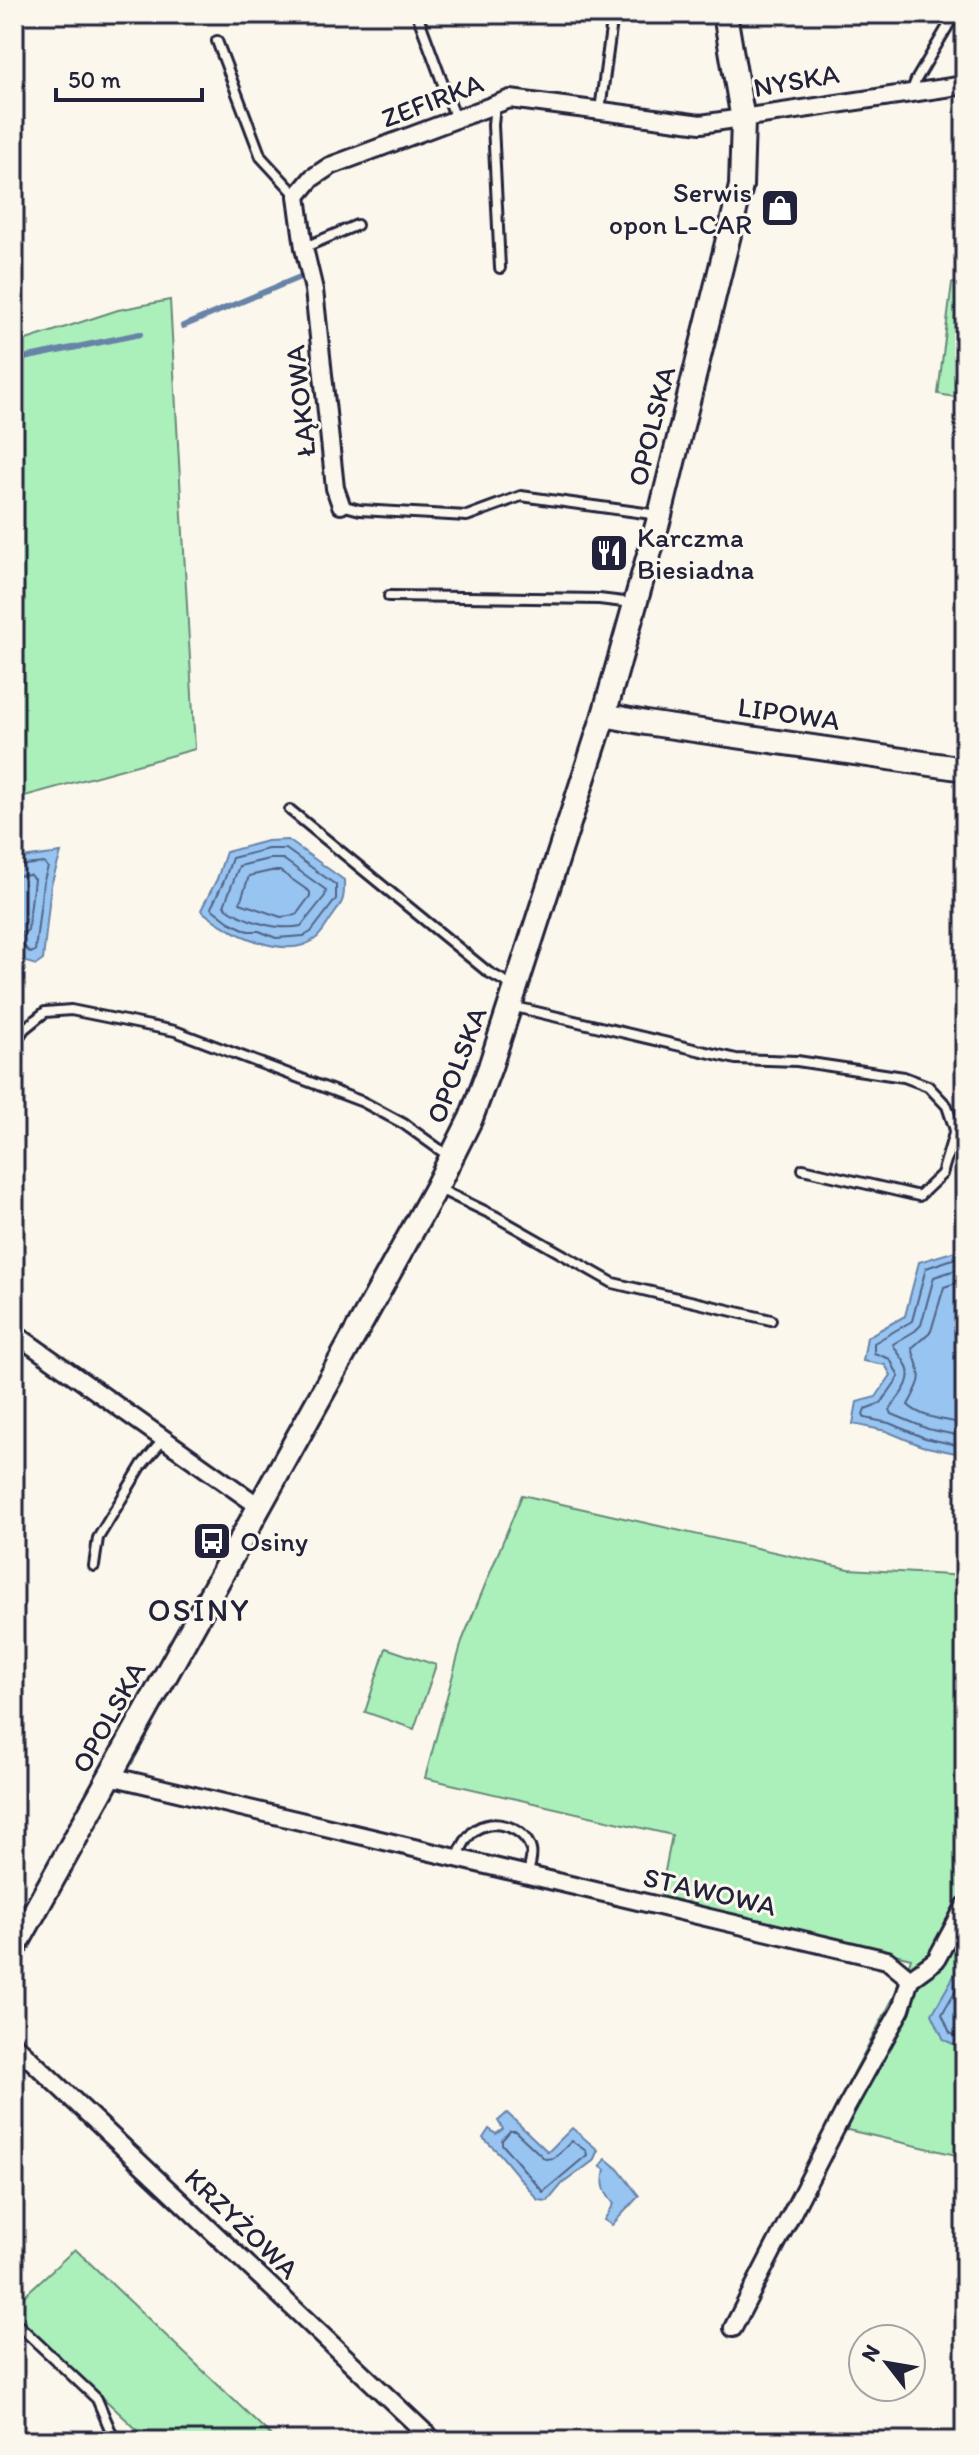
<svg xmlns="http://www.w3.org/2000/svg" width="979" height="2455" viewBox="0 0 979 2455" font-family="Itim,sans-serif">
	<rect width="100%" height="100%" fill="#fbf7ec"/>
	<filter id="ink" filterUnits="userSpaceOnUse"><feTurbulence type="fractalNoise" baseFrequency=".0125" numOctaves="2"/><feDisplacementMap in="SourceGraphic" scale="16" xChannelSelector="R" yChannelSelector="G"/><feConvolveMatrix kernelMatrix="1 2 1 2 8 2 1 2 1" color-interpolation-filters="sRGB"/></filter>
	<g filter="url(#ink)">
		<g fill="#abf0ba" stroke="#66897a" stroke-width="2">
			<polygon points="952,283 965,284 965,399 938,394"/>
			<polygon points="170,300 195,749 14,799 14,344 118,310"/>
			<polygon points="522,1495 849,1569 965,1576 965,2157 826,2125 906,1974 911,1958 660,1897 672,1835 425,1778 462,1641"/>
			<polygon points="386,1648 436,1665 414,1729 365,1712"/>
			<polygon points="75,2249 277,2441 149,2441 14,2314 14,2305"/>
		</g>
		<g fill="#97c4f1" stroke="#6883a8" stroke-width="2">
			<path d="M 288,840 L 344,880 C 345,901 342,903 330,920 C 326,926 321,935 315,939 C 286,962 224,931 201,910 L 217,879 L 226,852 L 267,841 Z"/>
			<polygon points="61,853 51,885 43,960 36,965 26,962 14,946 14,859"/>
			<polygon points="965,1234 965,1455 922,1446 886,1431 853,1424 857,1402 876,1397 891,1375 885,1365 863,1361 867,1337 905,1316 919,1262 959,1250"/>
			<polygon points="965,1966 965,2049 944,2040 932,2014 959,1967"/>
			<polygon points="507,2113 548,2152 572,2128 598,2150 593,2161 562,2184 548,2201 538,2200 500,2154 483,2138 489,2129 496,2134 503,2129 498,2121"/>
			<path d="M 606,2159 L 618,2169 L 639,2196 L 612,2225 L 604,2220 L 614,2204 C 604,2190 601,2186 605,2170 L 600,2166 Z"/>
		</g>
		<g fill="none" stroke-linecap="round" stroke-linejoin="round">
			<g stroke="#516384" stroke-width="2">
				<polygon points="268,849 286,849 336,885 336,899 311,932 304,936 276,938 259,931 248,931 229,922 211,908 224,881 232,858"/>
				<path d="M 269,859 L 283,859 L 326,890 L 325,896 L 301,926 C 278,931 243,921 224,906 L 239,866 Z"/>
				<polyline points="14,866 44,863 48,867 43,883 35,951 30,953 21,943 14,942"/>
				<polygon points="271,871 280,871 310,892 310,896 296,915 281,917 240,903 249,876"/>
				<polyline points="14,876 30,875 34,879 28,930 24,933 14,932"/>
				<polyline points="965,1255 926,1268 912,1321 874,1343 874,1353 890,1359 899,1377 881,1403 865,1409 863,1414 865,1418 889,1423 925,1438 965,1447"/>
				<path d="M 965,1267 L 934,1277 L 921,1325 L 915,1331 L 893,1344 C 896,1352 904,1358 907,1367 C 914,1383 897,1397 890,1410 L 892,1414 L 928,1429 L 965,1437"/>
				<path d="M 965,1280 L 944,1287 L 931,1331 L 912,1348 C 921,1379 925,1374 908,1405 C 921,1418 946,1420 965,1424"/>
				<polyline points="965,1974 942,2014 950,2033 965,2040"/>
				<polygon points="510,2131 515,2131 545,2159 554,2158 572,2141 586,2151 587,2155 543,2192 502,2144 502,2140"/>
			</g>
			<g stroke="#6883a8" stroke-width="6">
				<polyline points="183,326 300,277"/>
				<polyline points="14,360 140,334"/>
			</g>
			<g stroke="#22223b" stroke-width="14">
				<g id="lane">
					<polyline points="417,14 456,119"/>
					<polyline points="217,41 261,157 297,196"/>
					<polyline points="911,93 916,80 955,14"/>
					<polyline points="495,104 493,125 500,268"/>
					<polyline points="600,110 613,14"/>
					<polyline points="305,247 357,225"/>
					<polyline points="341,505 360,510 467,516 521,496 659,515"/>
					<polyline points="389,596 599,599 632,603"/>
					<polyline points="290,810 488,972 515,987"/>
					<polyline points="511,1006 736,1059 797,1061 904,1077 928,1086 947,1106 955,1130 942,1174 919,1196 803,1169"/>
					<polyline points="14,1044 24,1029 45,1012 71,1010 175,1031 363,1102 404,1124 450,1157"/>
					<polyline points="437,1188 495,1216 613,1283 771,1320"/>
					<polyline points="94,1566 98,1538 142,1465 163,1440"/>
					<path d="M 457,1857 C 461,1850 464,1841 470,1835 C 486,1815 525,1825 531,1850 C 533,1857 529,1867 528,1874"/>
					<polyline points="14,2321 97,2399 115,2441"/>
				</g>
			</g>
			<g stroke="#22223b" stroke-width="22">
				<g id="street">
					<polyline points="341,505 335,488 314,290 304,248 297,196 312,178 330,166 510,99 701,124 965,85"/>
					<polyline points="14,1333 260,1507"/>
					<polyline points="110,1776 887,1960 910,1979"/>
					<polyline points="910,1979 936,1960 965,1906"/>
					<polyline points="14,2044 434,2441"/>
					<polyline points="733,2328 846,2108 901,2009 910,1979"/>
				</g>
			</g>
			<g stroke="#22223b" stroke-width="28">
				<g id="secondary">
					<polyline points="604,715 646,723 965,769"/>
					<polyline points="14,1949 436,1188 471,1118 490,1067 604,715 660,515 741,186 743,120 725,14"/>
				</g>
			</g>
			<use href="#lane" stroke="#fbf7ec" stroke-width="8"/>
			<use href="#street" stroke="#fbf7ec" stroke-width="16"/>
			<use href="#secondary" stroke="#fbf7ec" stroke-width="22"/>
		</g>
	</g>
	<defs>
		<g id="shop-square" transform="scale(2)"><rect x="-9" y="-9" width="18" height="18" rx="4" fill="#22223b" stroke="#fbf7ec"/><path d="M-5-2.5h2.3a2.7 3.5 0 0 1 5.4 0H5L5.5 6h-11ZM-1.5-2.5h3a1.5 2.3 0 0 0-3 0Z" fill="#fff"/></g>
		<g id="restaurant-square" transform="scale(2)"><rect x="-9" y="-9" width="18" height="18" rx="4" fill="#22223b" stroke="#fbf7ec"/><path d="M-5-6h1v4h1v-4h1v4h1v-4h1v5L-1.5 .5V6h-2V.5L-5-1ZM5-6V6H3V1.5H1.5Q1.5-4 5-6Z" fill="#fff"/></g>
		<g id="bus-square" transform="scale(2)"><rect x="-9" y="-9" width="18" height="18" rx="4" fill="#22223b" stroke="#fbf7ec"/><path d="M-5-6H5V4H4V6H2V4H-2V6H-4V4H-5ZM-3.5-4V0h7V-4ZM-3.5 1.2v1.5H-2V1.2ZM2 1.2v1.5H3.5V1.2Z" fill="#fff"/></g>
	</defs>
	<g fill-rule="evenodd">
		<use href="#shop-square" x="780" y="208"/>
		<use href="#restaurant-square" x="609" y="553"/>
		<use href="#bus-square" x="212" y="1541"/>
	</g>
	<g text-anchor="middle" dominant-baseline="central" stroke-width="6" stroke-linejoin="round" paint-order="stroke">
		<g font-size="28" fill="#22223b" stroke="#fbf7ec">
			<text transform="translate(796 80) rotate(-10)">NYSKA</text>
			<text transform="translate(432 100) rotate(-21)">ZEFIRKA</text>
			<text transform="translate(300 401) rotate(-96)">ŁĄKOWA</text>
			<text transform="translate(651 426) rotate(-76)">OPOLSKA</text>
			<text transform="translate(789 713) rotate(8)">LIPOWA</text>
			<text transform="translate(456 1065) rotate(-69)">OPOLSKA</text>
			<text transform="translate(108 1717) rotate(-61)">OPOLSKA</text>
			<text transform="translate(710 1891) rotate(13)">STAWOWA</text>
			<text transform="translate(242 2223) rotate(44)">KRZYŻOWA</text>
		</g>
		<g font-size="28" fill="#22223b" stroke="#fbf7ec" text-anchor="start">
			<text x="752" y="192" text-anchor="end">Serwis<tspan x="752" dy="32">opon L-CAR</tspan></text>
			<text x="637" y="537">Karczma<tspan x="637" dy="32">Biesiadna</tspan></text>
			<text x="240" y="1541">Osiny</text>
		</g>
		<g font-size="32" letter-spacing="2" fill="#22223b" stroke="#fbf7ec">
			<text x="199" y="1610">OSINY</text>
		</g>
	</g>
	<rect width="979" height="2455" fill="none" stroke="#fbf7ec" stroke-width="48"/>
	<rect x="24" y="24" width="931" height="2407" fill="none" stroke="#22223b" stroke-width="3" filter="url(#ink)"/>
	<g transform="translate(887 2363) rotate(301)"><circle r="38" fill="#fbf7ec" stroke="#a4a2a5" stroke-width="2"/>
	<path d="M0-6L14 30L0 20L-14 30Z" fill="#22223b"/>
	<text y="-12" font-size="22" font-weight="bold" text-anchor="middle" fill="#22223b">N</text>
	</g>
	<path d="M56 88v12h146v-12" fill="none" stroke="#22223b" stroke-width="4"/>
	<text x="68" y="88" font-size="24" fill="#22223b" stroke="#fbf7ec" stroke-width="6" paint-order="stroke">50 m</text>
</svg>
